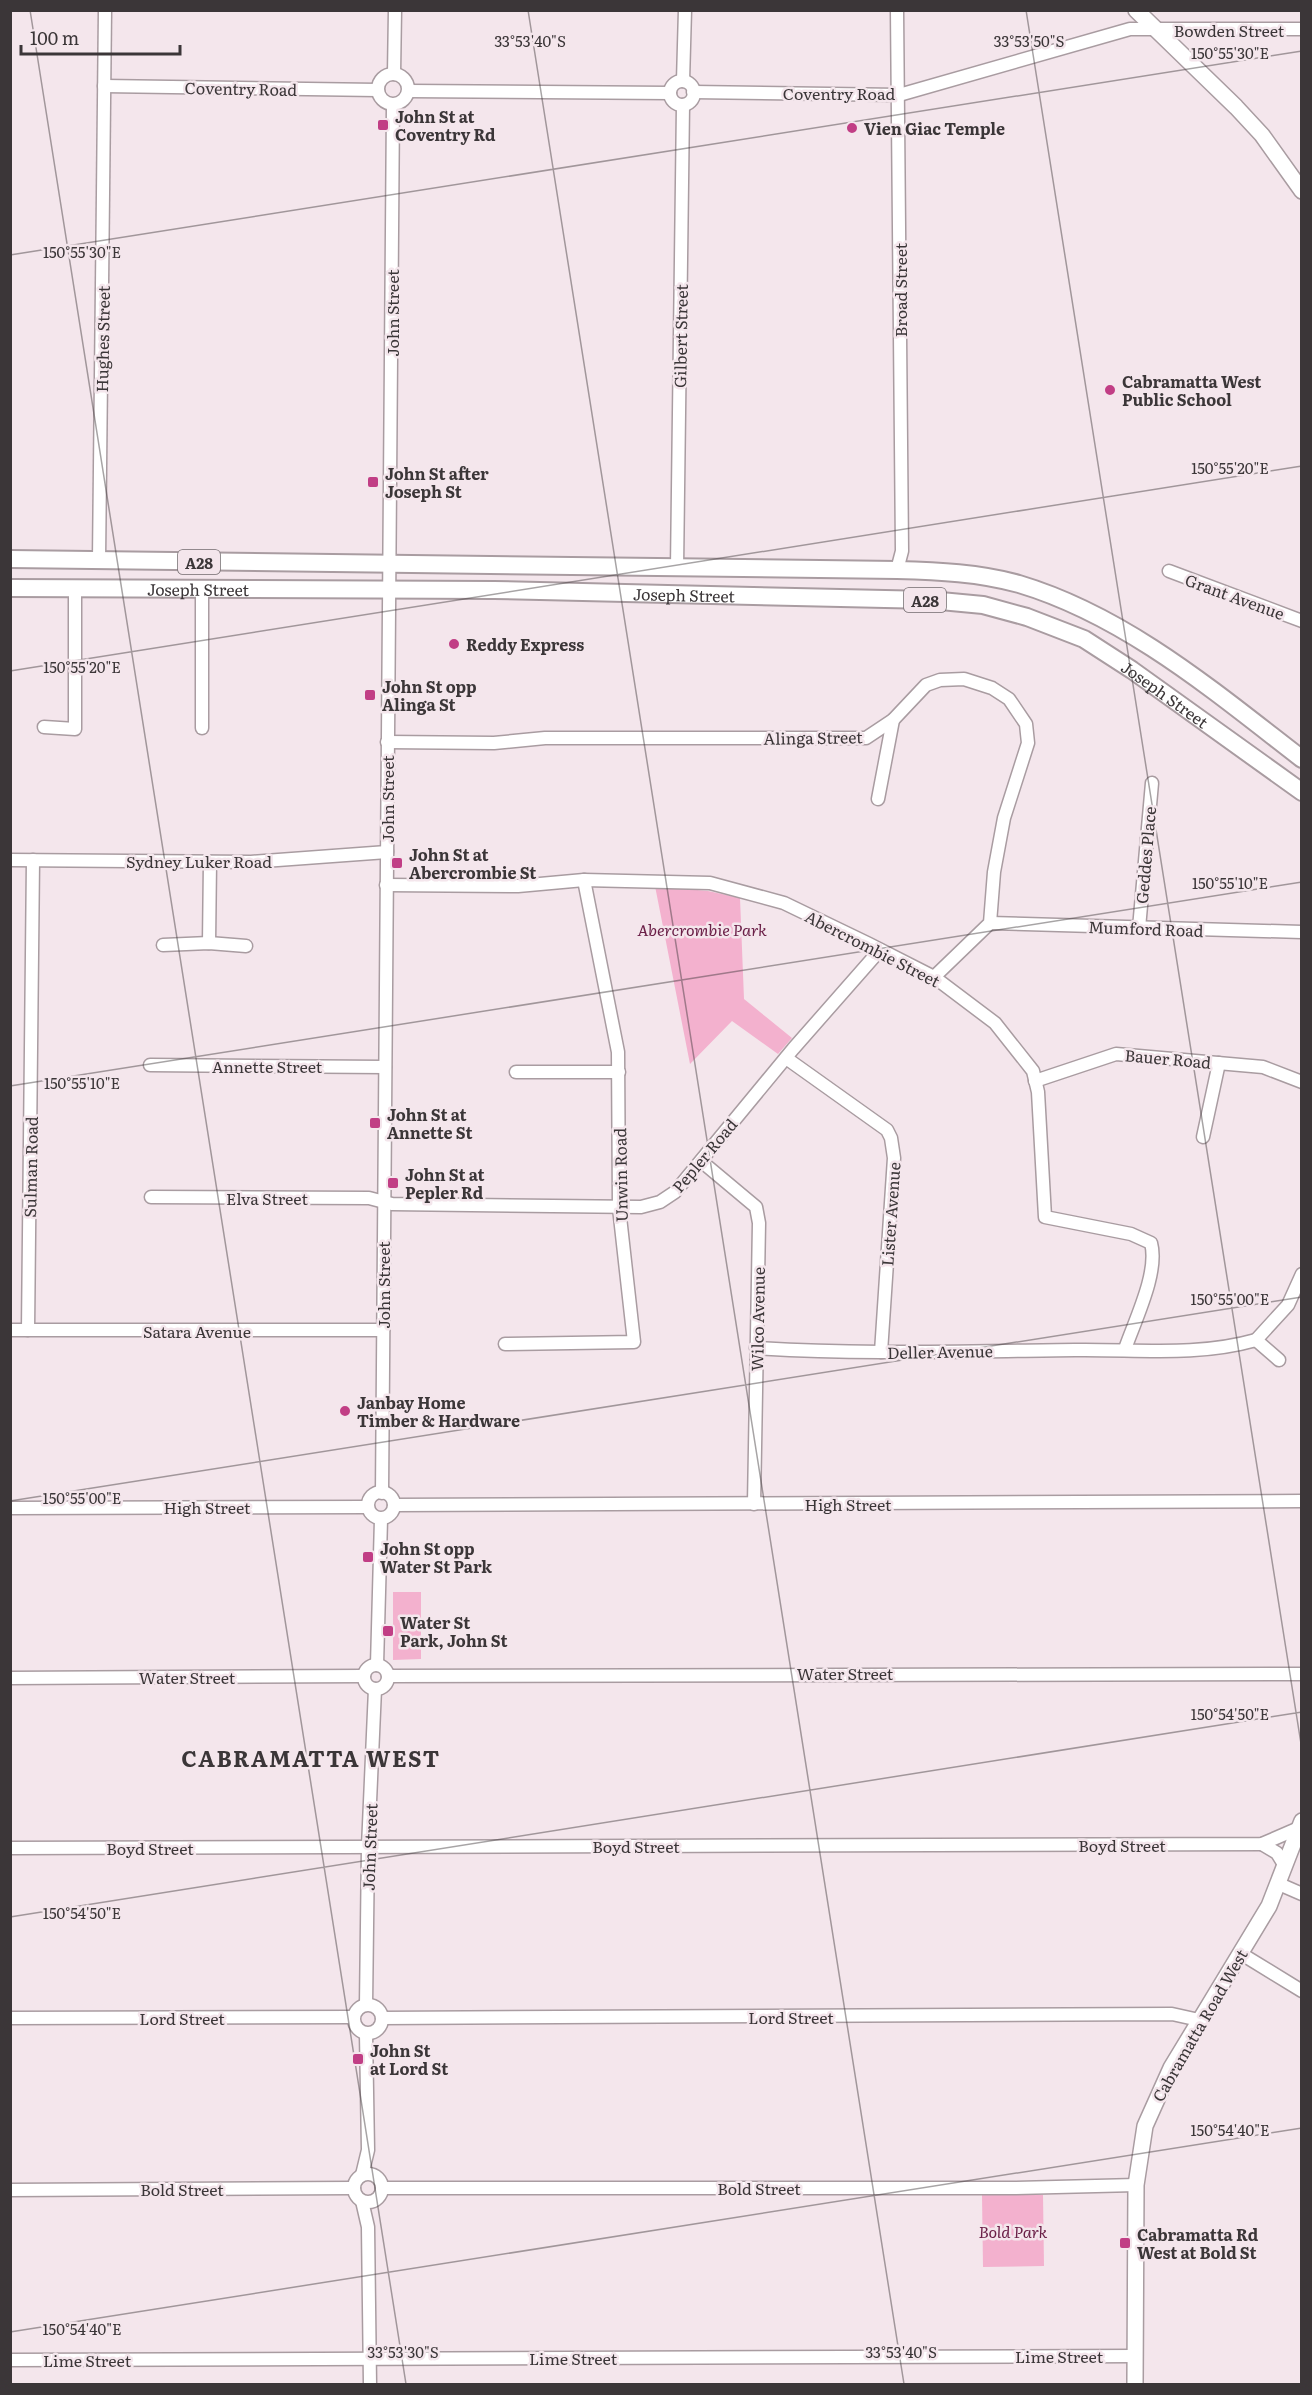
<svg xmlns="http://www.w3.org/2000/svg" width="1312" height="2395" viewBox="0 0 1312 2395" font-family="Literata,serif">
	<rect width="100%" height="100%" fill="#f4e6ec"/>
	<g fill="#f3b1ce">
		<polygon points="655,886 708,891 740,898 744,999 792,1038 778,1054 732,1021 690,1064"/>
		<polygon points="393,1592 421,1592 421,1659 393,1660"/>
		<polygon points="982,2195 1043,2195 1044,2266 983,2267"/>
	</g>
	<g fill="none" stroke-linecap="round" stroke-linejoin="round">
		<g stroke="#a99ca1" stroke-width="15">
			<g id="minor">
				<polyline points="897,10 902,551 897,570"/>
				<circle cx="393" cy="89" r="15"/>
				<polyline points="394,74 395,10"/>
				<polyline points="683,81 685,10"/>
				<circle cx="682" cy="93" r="12"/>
				<polyline points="104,86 378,90"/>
				<polyline points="409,91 670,93"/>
				<polyline points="693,92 899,95 1130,29 1302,29"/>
				<polyline points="99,560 105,10"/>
				<polyline points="677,568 683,105"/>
				<polyline points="1169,571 1302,621"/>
				<polyline points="44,727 75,729 75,588"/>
				<polyline points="202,728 202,589"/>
				<polyline points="387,742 494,743 545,738 866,738 893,720 926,685 940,680 964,679 992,688 1009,699 1026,724 1028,743 1004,818 994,872 990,923 934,977"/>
				<polyline points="878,799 893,720"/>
				<polyline points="10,860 251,862 387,852"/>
				<path d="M 386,885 L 518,886 L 584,880 L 710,883 L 784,903 L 869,944 L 934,977 L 995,1023 L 1033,1071 L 1038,1092 L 1045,1217 L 1131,1234 L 1151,1243 C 1159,1272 1135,1320 1125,1349"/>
				<polyline points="990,923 1302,932"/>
				<polyline points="1139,928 1152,783"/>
				<polyline points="209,943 210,862"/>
				<polyline points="163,945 209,943 246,946"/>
				<polyline points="786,1058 887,1130 891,1138 894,1158 881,1352"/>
				<polyline points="150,1065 385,1067"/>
				<polyline points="516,1072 619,1072"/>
				<polyline points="1035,1081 1116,1054 1263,1067 1302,1082"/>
				<polyline points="1203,1137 1219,1063"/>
				<polyline points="701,1161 756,1207 759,1223 754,1504"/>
				<polyline points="151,1197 369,1198 392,1204 641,1207 660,1202 675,1192 793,1049 880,950"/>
				<polyline points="10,1330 383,1330"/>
				<polyline points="28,1330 33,860"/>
				<polyline points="1256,1340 1288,1305 1302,1274"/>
				<polyline points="505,1344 634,1342 619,1208 618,1052 584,880"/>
				<path d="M 756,1348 C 862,1355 969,1351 1075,1350 C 1137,1349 1196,1357 1256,1340 L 1279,1360"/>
				<circle cx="381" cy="1505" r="13"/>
				<polyline points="382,1493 393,105"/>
				<polyline points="394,1505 1302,1501"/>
				<polyline points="10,1508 368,1507"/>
				<circle cx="376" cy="1677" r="12"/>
				<polyline points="377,1665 381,1519"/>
				<polyline points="388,1676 1302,1674"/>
				<polyline points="10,1678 364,1676"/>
				<polyline points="1262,1844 1277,1853 1285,1866"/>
				<polyline points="10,1848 1262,1844 1299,1828"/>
				<polyline points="1279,1884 1302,1894"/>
				<polyline points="1240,1953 1302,1991"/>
				<circle cx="368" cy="2019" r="14"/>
				<polyline points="366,2005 368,1847 375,1689"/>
				<polyline points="10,2018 353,2017"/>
				<polyline points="382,2018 1172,2014 1199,2020"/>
				<circle cx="368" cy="2188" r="14"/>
				<polyline points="362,2175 368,2150 366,2034"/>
				<polyline points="382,2188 1014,2188 1136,2185"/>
				<polyline points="10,2190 354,2188"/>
				<polyline points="362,2201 368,2227 370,2384"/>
				<polyline points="10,2360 1135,2356"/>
			</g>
		</g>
		<g stroke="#a99ca1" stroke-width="18">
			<g id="major">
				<polyline points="1136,10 1236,107 1262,135 1302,191"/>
				<polyline points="1135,2384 1136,2185 1145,2126 1171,2068 1269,1906 1302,1821"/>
			</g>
		</g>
		<g stroke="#a99ca1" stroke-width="20">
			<g id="highway">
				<path d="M 10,559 L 897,570 C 938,571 980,573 1019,584 C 1126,616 1215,692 1302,759"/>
				<path id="s1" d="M 10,588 L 494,590 L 930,600 L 983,605 L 1027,617 L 1084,639 L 1132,670 L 1302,792"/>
			</g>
		</g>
		<use href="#minor" stroke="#fff" stroke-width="12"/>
		<use href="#major" stroke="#fff" stroke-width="15"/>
		<use href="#highway" stroke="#fff" stroke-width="16"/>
	</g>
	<path fill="none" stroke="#3b3638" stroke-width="1.5" stroke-opacity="0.45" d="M 30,10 L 406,2384M 528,10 L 904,2384M 1026,10 L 1302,1750M 10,255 L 1302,51M 10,671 L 1302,466M 10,1086 L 1302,882M 10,1501 L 1302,1297M 10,1917 L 1302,1712M 10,2332 L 1302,2128"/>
	<g fill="#c13e85" stroke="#f4e6ec" stroke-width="2">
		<rect x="377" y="119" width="12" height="12" rx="3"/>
		<circle cx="852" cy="128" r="6"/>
		<circle cx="1110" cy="390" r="6"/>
		<rect x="367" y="476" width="12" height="12" rx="3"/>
		<circle cx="454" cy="644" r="6"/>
		<rect x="364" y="689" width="12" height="12" rx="3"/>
		<rect x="391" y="857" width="12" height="12" rx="3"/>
		<rect x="369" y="1117" width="12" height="12" rx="3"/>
		<rect x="387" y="1177" width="12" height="12" rx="3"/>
		<circle cx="345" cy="1411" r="6"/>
		<rect x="362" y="1551" width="12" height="12" rx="3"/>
		<rect x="382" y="1625" width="12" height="12" rx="3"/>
		<rect x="352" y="2053" width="12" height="12" rx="3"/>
		<rect x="1119" y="2237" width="12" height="12" rx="3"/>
	</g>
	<g text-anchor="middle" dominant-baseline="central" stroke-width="5" stroke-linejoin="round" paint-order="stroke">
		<g fill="#f4e6ec" stroke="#726b6e" stroke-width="1.5">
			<rect x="178" y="550" width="42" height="24" rx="4.5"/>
			<rect x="904" y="588" width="42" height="24" rx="4.5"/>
		</g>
		<g font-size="15" font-weight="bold" fill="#3b3638">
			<text x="199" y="562">A28</text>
			<text x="925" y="600">A28</text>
		</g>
		<g font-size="16" fill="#3b3638" stroke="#f4e6ec">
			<text x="1229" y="30">Bowden Street</text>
			<text transform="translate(241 88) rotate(1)">Coventry Road</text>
			<text x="839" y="93">Coventry Road</text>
			<text transform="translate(900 290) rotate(-90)">Broad Street</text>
			<text transform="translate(392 313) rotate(-90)">John Street</text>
			<text transform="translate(680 336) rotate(-89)">Gilbert Street</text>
			<text transform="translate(102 339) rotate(-89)">Hughes Street</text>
			<text stroke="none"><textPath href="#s1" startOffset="188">Joseph Street</textPath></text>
			<text stroke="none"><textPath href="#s1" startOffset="674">Joseph Street</textPath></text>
			<text transform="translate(1235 596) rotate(20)">Grant Avenue</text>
			<text stroke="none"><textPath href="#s1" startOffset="1178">Joseph Street</textPath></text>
			<text transform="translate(813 737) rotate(-1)">Alinga Street</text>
			<text transform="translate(387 799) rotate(-90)">John Street</text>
			<text transform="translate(1145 855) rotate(-85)">Geddes Place</text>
			<text x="199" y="861">Sydney Luker Road</text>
			<text transform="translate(1146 928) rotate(2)">Mumford Road</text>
			<text transform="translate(873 948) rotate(27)">Abercrombie Street</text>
			<text transform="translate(1168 1058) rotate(5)">Bauer Road</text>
			<text x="267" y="1066">Annette Street</text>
			<text transform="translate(704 1155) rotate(-50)">Pepler Road</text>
			<text transform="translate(30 1167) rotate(-89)">Sulman Road</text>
			<text transform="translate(620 1175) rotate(-91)">Unwin Road</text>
			<text x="267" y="1198">Elva Street</text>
			<text transform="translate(890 1214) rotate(-86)">Lister Avenue</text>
			<text transform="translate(383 1285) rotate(-90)">John Street</text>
			<text transform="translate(757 1319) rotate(-89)">Wilco Avenue</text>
			<text x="197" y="1331">Satara Avenue</text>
			<text transform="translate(940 1351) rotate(-1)">Deller Avenue</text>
			<text x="848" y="1504">High Street</text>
			<text x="207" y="1507">High Street</text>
			<text x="845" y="1673">Water Street</text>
			<text x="187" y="1677">Water Street</text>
			<text x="1122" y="1845">Boyd Street</text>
			<text x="636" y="1846">Boyd Street</text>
			<text transform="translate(369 1847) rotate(-88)">John Street</text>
			<text x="150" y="1848">Boyd Street</text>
			<text x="791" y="2017">Lord Street</text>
			<text x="182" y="2018">Lord Street</text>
			<text transform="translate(1199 2025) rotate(-60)">Cabramatta Road West</text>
			<text x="759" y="2188">Bold Street</text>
			<text x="182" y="2189">Bold Street</text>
			<text x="1059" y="2356">Lime Street</text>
			<text x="573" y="2358">Lime Street</text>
			<text x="87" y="2360">Lime Street</text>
		</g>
		<g font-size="16" font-weight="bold" fill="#3b3638" stroke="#f4e6ec" text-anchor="start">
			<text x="395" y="116">John St at<tspan x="395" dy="18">Coventry Rd</tspan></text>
			<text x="864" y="128">Vien Giac Temple</text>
			<text x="1122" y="381">Cabramatta West<tspan x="1122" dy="18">Public School</tspan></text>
			<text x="385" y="473">John St after<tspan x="385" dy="18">Joseph St</tspan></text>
			<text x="466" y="644">Reddy Express</text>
			<text x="382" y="686">John St opp<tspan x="382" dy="18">Alinga St</tspan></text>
			<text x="409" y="854">John St at<tspan x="409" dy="18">Abercrombie St</tspan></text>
			<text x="387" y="1114">John St at<tspan x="387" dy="18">Annette St</tspan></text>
			<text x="405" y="1174">John St at<tspan x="405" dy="18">Pepler Rd</tspan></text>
			<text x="357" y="1402">Janbay Home<tspan x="357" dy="18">Timber &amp; Hardware</tspan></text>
			<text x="380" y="1548">John St opp<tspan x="380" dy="18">Water St Park</tspan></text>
			<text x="400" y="1622">Water St<tspan x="400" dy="18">Park, John St</tspan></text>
			<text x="370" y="2050">John St<tspan x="370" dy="18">at Lord St</tspan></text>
			<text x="1137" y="2234">Cabramatta Rd<tspan x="1137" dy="18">West at Bold St</tspan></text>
		</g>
		<g font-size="16" font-style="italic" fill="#6b2048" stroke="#f4e6ec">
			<text x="702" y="929">Abercrombie Park</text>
			<text x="1013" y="2231">Bold Park</text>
		</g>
		<g font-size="22" font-weight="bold" letter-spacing="1.5" fill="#3b3638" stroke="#f4e6ec">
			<text x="311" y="1757">CABRAMATTA WEST</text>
		</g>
	</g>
	<g font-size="15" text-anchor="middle" fill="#3b3638" stroke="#f4e6ec" stroke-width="5" stroke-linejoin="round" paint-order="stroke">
		<text x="530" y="47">33°53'40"S</text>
		<text x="1029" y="47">33°53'50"S</text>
		<text x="1230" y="59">150°55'30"E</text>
		<text x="82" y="258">150°55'30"E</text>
		<text x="1230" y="474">150°55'20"E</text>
		<text x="82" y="673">150°55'20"E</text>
		<text x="1230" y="889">150°55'10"E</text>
		<text x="82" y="1089">150°55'10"E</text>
		<text x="1230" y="1305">150°55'00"E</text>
		<text x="82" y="1504">150°55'00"E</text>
		<text x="1230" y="1720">150°54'50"E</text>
		<text x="82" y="1919">150°54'50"E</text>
		<text x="1230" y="2136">150°54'40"E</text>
		<text x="82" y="2335">150°54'40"E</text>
		<text x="403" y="2358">33°53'30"S</text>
		<text x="901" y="2358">33°53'40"S</text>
	</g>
	<rect width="1312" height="2395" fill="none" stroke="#3b3638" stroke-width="24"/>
	<path d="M21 45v9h159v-9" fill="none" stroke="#3b3638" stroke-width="3"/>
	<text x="30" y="45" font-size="18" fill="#3b3638" stroke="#f4e6ec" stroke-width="4.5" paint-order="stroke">100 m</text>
</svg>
